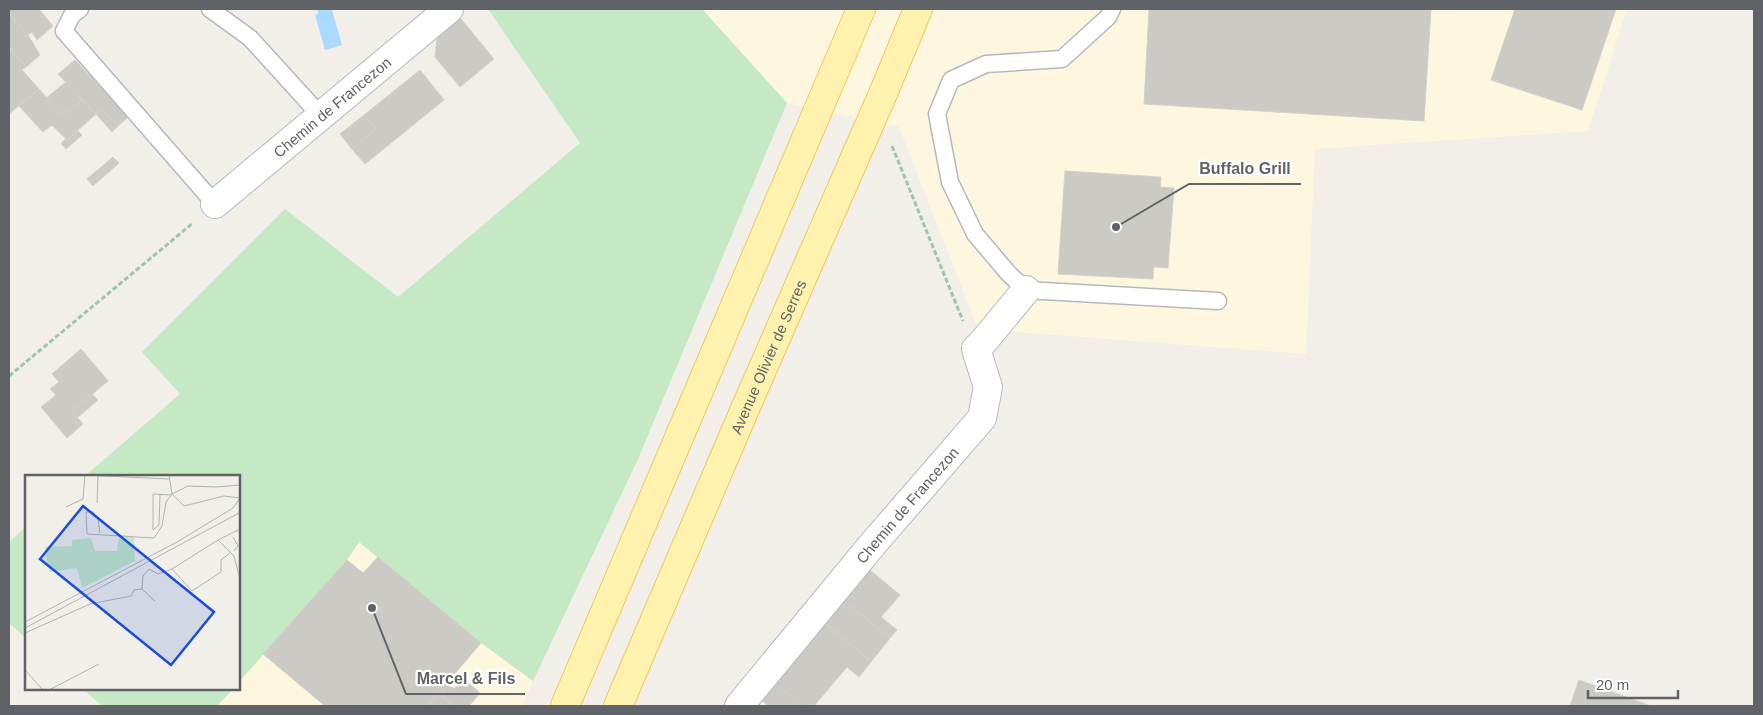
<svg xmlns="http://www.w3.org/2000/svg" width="1763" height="715" viewBox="0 0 1763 715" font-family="Helvetica,sans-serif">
	<rect width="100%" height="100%" fill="#f1efe8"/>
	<g fill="#fef7e0">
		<polygon points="702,9 1627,9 1588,131 1315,149 1306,354 978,329 899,127 787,103"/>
		<polygon points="359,542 481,643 533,681 522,706 217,706 233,689 239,689 239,682 347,560"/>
	</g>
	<g fill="#c5e8c5">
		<polygon points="488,9 702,9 787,103 638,459 533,681 481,643 359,542 347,560 239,682 239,476 85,476 180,394 142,352 285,209 398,297 580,143"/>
		<polygon points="26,527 26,638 9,623 9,542"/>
		<polygon points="83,689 233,689 217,706 102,706"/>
	</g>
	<polygon fill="#aadaff" points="318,9 332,10 342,45 325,50 315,15 318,14"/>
	<g fill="#cccac5" stroke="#d6d1c6">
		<polygon points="9,9 39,9 53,26 37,40 32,32 28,35 9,14"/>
		<polygon points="1149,9 1431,9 1424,121 1144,104"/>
		<polygon points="1515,9 1616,9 1582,110 1491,80"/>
		<polygon points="9,14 28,35 40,55 26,67 9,47"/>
		<polygon points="457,14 494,59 460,87 435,57 438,29"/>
		<polygon points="11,50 26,67 22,70 39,89 9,114 9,53"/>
		<polygon points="75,60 128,117 118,126 102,109 96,114 58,74"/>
		<polygon points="420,70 444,100 365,164 352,149 376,129 364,115"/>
		<polygon points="66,82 82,100 62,116 46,98"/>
		<polygon points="39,89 62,116 82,100 96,114 67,140 52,125 43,132 19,106"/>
		<polygon points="102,109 118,126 112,132 96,114"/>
		<polygon points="364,115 376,129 352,149 340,134"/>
		<polygon points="78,131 82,135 66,149 61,144 65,139 67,140"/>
		<polygon points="113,157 119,163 93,186 87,179"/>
		<polygon points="1065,171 1161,177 1160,187 1174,188 1168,268 1154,267 1153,279 1058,274"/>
		<polygon points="81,349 108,381 72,411 83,424 67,438 41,407 56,395 50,389 59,382 52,374"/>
		<polygon points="92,394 98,400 77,418 72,411"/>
		<polygon points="378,557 481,643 447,683 454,689 463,678 480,693 469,706 454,706 441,695 446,690 443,688 428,706 325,706 263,654 347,560 363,573"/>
		<polygon points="870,570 900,595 881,617 897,630 890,638 844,601"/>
		<polygon points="844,601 890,638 871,662 825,623"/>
		<polygon points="825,623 871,662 859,677 847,667 814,706 802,706 775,683"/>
		<polygon points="1579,680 1651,706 1570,706"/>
		<polygon points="775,683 802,706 769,706 761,700"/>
		<polygon points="443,688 446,690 441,695 454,706 428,706"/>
	</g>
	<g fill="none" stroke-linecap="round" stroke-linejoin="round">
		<g stroke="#b5b8bc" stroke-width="19">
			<g id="service">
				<polyline points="80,9 72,15 64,31 215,204"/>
				<polyline points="210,9 250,38 320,115"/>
				<polyline points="1112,9 1108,17 1062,59 986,64 951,80 937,114 950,182 975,234 1008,273 1026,290 1218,301"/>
			</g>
		</g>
		<g stroke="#b5b8bc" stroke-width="30">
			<g id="minor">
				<path id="s1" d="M 215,204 L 449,9"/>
				<path id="s2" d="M 739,706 L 872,545 L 982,418 L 988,387 L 976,349 L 983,342 L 1026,290"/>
			</g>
		</g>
		<g stroke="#f2c960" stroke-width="30">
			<g id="primary">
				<polyline points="565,706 861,9"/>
				<path id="s3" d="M 618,706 L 745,409 L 885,89 L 918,9"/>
			</g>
		</g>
		<g stroke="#9cc7a9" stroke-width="3" stroke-dasharray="5 2.5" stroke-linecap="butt">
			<polyline points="892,146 963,321"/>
			<polyline points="9,376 193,223"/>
		</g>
		<use href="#service" stroke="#fff" stroke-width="16"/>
		<use href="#minor" stroke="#fff" stroke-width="28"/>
		<use href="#primary" stroke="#fff2af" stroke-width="28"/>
	</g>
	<g text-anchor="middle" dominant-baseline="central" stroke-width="4.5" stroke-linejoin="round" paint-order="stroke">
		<g font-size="15" fill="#5f6368" stroke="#fff">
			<text stroke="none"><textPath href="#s1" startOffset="152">Chemin de Francezon</textPath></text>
			<text stroke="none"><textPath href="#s3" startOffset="380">Avenue Olivier de Serres</textPath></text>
			<text stroke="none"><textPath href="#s2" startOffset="262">Chemin de Francezon</textPath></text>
		</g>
	</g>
	<g transform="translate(25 475)">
		<rect width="215" height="215" fill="#f1efe8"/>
		<path d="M 94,60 L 109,61 L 110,86 L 57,113 L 52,93 L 24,97 L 20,72 L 47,71 L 47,65 L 66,63 L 70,76 L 92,76 Z" fill="#c5e8c5"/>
		<path fill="none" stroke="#b3b3b1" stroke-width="1" d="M 144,0 L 147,19 L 159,31 L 199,21 L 215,23M 191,12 L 215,10M 135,20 L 134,50 L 128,55 L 128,19 L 146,20M 72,28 L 73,1M 41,32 L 58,24 L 60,0 L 144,4M 215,54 L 193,65 L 209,81 L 215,104M 75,58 L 73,44 L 68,37 L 61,37 L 62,59 L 129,63 L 137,51 L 141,27 L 147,19 L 163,11 L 191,12M 208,62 L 213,71 L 209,76M 193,65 L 147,94 L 167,116 L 196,97 L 196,85 L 206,77M 130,126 L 117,114 L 118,101 L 124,94 L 133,99 L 147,94M 0,147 L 152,67 L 208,33 L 215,23M 0,153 L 214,38M 0,158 L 65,129 L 106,121 L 109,115 L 117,114M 0,195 L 18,215M 24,215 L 74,189"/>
		<path fill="#1d4ed8" fill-opacity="0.15" stroke="#1d4ed8" stroke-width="2.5" d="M 58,31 L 189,137 L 146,190 L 15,84 Z"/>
		<rect width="215" height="215" fill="none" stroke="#5f6368" stroke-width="2.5"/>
	</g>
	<path fill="none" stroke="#5f6368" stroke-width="2" d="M1116 227L1189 184H1301M372 608L406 694H525"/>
	<g fill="#5f6368" stroke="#fff" stroke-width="2">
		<circle cx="1116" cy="227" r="5"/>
		<circle cx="372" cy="608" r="5"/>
	</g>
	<g font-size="16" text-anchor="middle" font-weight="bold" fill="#5f6368" stroke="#fff" stroke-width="4.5" stroke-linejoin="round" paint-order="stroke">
		<text x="1245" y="174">Buffalo Grill</text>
		<text x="466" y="684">Marcel &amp; Fils</text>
	</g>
	<rect width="1763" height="715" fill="none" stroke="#5f6368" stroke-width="20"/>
	<path d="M1588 690v8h90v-8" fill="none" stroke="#5f6368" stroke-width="2.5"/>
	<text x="1596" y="690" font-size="15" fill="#5f6368" stroke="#ffffff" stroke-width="4" paint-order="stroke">20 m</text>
</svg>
